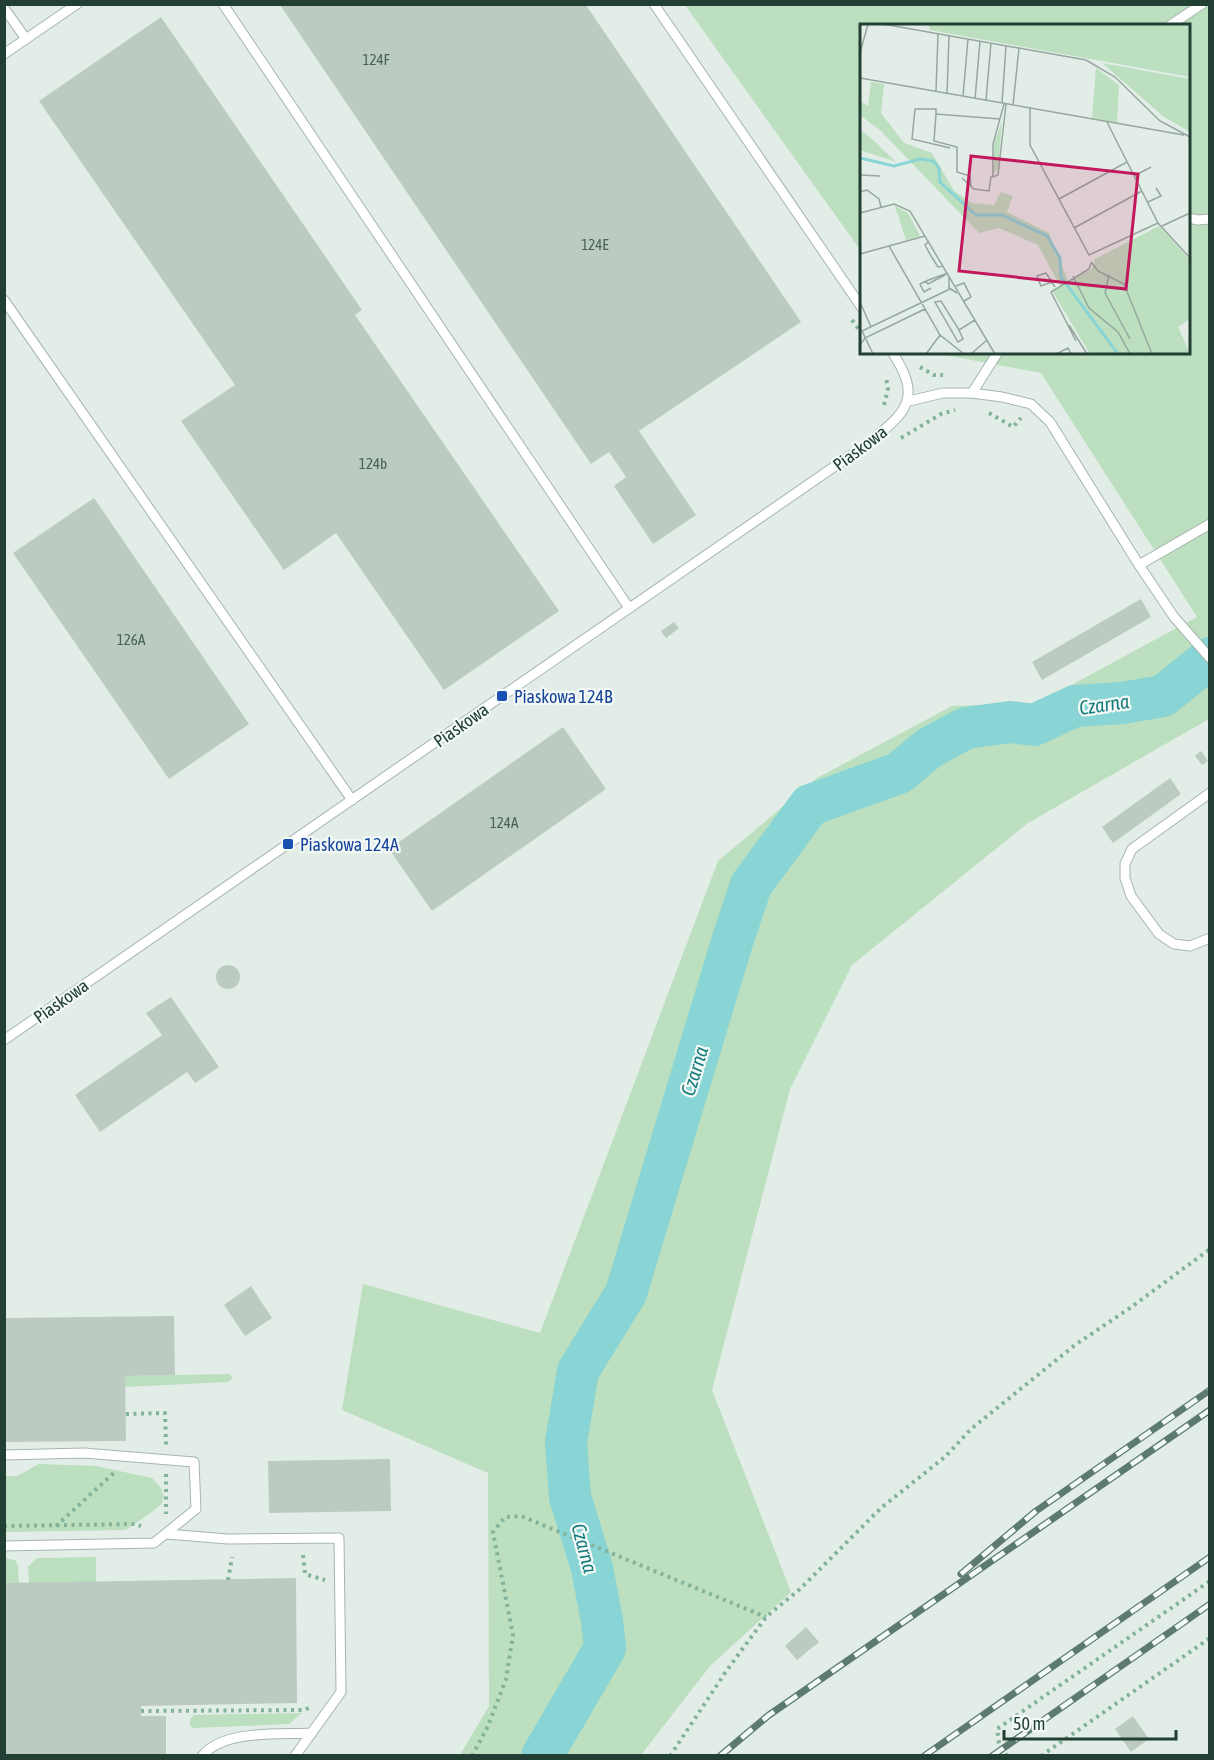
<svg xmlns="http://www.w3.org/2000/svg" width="1214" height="1760" viewBox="0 0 1214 1760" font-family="'Asap Condensed',sans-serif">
	<rect width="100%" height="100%" fill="#e3ede7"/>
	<g fill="#bbdfbf">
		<polygon points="685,5 1209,5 1209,719 1028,823 852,965 790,1089 712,1390 791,1592 710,1666 641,1755 460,1755 489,1706 488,1473 342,1410 363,1284 540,1333 718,861 817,778 952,706 1038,703 1197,617 1041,373 934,353 1188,352 1188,26 862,26 861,251"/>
		<polygon points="229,1374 233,1378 228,1382 125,1387 125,1376"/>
		<polygon points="39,1464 96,1466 152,1478 161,1488 164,1496 162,1503 156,1509 126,1530 5,1532 5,1476 17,1476"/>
		<polygon points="96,1557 96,1582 29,1583 28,1567 37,1558"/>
		<polygon points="4,1558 15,1560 18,1566 19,1583 5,1583"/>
		<polygon points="302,1713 289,1724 193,1728 190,1725 190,1719 194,1715"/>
	</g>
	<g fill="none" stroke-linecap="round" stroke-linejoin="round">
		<polyline stroke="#89d4d4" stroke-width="42" points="542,1756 605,1648 602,1621 592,1568 570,1497 566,1442 578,1371 626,1293 732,942 751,885 810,805 899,773 929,748 966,728 1010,722 1034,725 1075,706 1122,703 1163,696 1210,658"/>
	</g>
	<g fill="#bbcbc2">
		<polygon points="280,5 586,5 801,322 639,431 696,515 653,544 614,486 626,477 609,452 591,464"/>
		<polygon points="161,17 362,310 355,315 559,611 444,690 336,533 284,570 181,421 235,385 39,101"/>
		<polygon points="94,498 249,724 169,779 13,553"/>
		<polygon points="1141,599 1151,617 1042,680 1032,662"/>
		<polygon points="674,622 679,628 666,638 661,631"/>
		<polygon points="563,727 606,789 432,911 389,849"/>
		<polygon points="1201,751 1208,761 1202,765 1195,756"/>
		<polygon points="1170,778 1181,794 1113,843 1102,827"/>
		<circle cx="228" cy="977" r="12"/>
		<polygon points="171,997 219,1067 195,1083 187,1072 100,1132 75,1095 162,1035 146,1013"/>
		<polygon points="251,1286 272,1318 245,1336 224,1305"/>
		<polygon points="174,1316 175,1375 125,1376 126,1441 4,1442 4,1318"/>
		<polygon points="390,1459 391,1511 269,1513 268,1461"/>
		<polygon points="296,1578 297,1703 141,1706 141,1716 166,1716 166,1756 4,1756 4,1583"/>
		<polygon points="806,1627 819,1642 797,1660 785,1646"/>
		<polygon points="1133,1716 1149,1739 1131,1752 1115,1729"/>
	</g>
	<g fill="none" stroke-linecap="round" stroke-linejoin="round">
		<g stroke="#a5b5ad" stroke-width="11">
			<g id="service">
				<polyline points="223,4 629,608"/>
				<polyline points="654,4 862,308"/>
				<polyline points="4,8 26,39"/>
				<polyline points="1169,26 1202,4"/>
				<polyline points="4,54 77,4"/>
				<polyline points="1188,218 1198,220 1210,219"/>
				<polyline points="4,300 352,800"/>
				<polyline points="972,393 998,352"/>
				<polyline points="909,401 943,393 972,393 1002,397 1031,404 1050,422 1139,565 1174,617 1210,658"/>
				<polyline points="1139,565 1210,524"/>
				<polyline points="1210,793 1132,849 1125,864 1125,878 1131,896 1159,934 1174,944 1190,946 1210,938"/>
				<path d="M 4,1040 L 867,444 C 905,413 924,400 892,352"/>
				<polyline points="4,1455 84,1453 194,1462 196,1509 154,1543 4,1546"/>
				<polyline points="166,1534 228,1539 339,1538 341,1692 295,1756"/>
				<path d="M 202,1756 C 224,1729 279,1735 312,1733"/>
			</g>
		</g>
		<g stroke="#82b29b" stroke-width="4" stroke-dasharray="3 4.5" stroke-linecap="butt">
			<polyline points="852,320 862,334"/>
			<polyline points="920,367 934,375 943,375"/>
			<polyline points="884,405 888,389 886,377"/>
			<polyline points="989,413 1013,427 1021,418"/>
			<polyline points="901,438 941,414 955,410"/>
			<polyline points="126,1414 165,1413 166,1445"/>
			<polyline points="166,1474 166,1514"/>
			<polyline points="4,1526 135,1524 141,1526"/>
			<polyline points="56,1526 116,1471"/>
			<polyline points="303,1555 305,1574 325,1580"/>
			<polyline points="228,1580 232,1557"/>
			<polyline points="141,1711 304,1710 309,1708"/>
			<polyline points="472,1756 488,1726 506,1679 513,1635 493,1532 505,1517 521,1516 766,1617"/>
			<polyline points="670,1756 727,1670 766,1617 800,1589 881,1508 946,1456 971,1429 1075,1345 1130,1308 1210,1249"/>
			<polyline points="1007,1756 999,1743 997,1729 1210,1581"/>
			<polyline points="1041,1756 1210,1638"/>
		</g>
		<use href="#service" stroke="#fff" stroke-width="9"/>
		<g stroke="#5c7b6e" stroke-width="7">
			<g id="rail">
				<polyline points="961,1574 1036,1511 1210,1390"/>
				<polyline points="720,1756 769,1715 1210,1410"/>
				<polyline points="924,1756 1210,1557"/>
				<polyline points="992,1756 1210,1604"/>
			</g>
		</g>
		<use href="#rail" stroke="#f3f9f6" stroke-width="4.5" stroke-dasharray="14" stroke-linecap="butt"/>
	</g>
	<g fill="#1a4fb4" stroke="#f3f9f6" stroke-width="2">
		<rect x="496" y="690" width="12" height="12" rx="3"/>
		<rect x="282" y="838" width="12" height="12" rx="3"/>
	</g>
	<g text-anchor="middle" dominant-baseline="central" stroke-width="4.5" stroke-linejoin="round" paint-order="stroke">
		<g font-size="15" fill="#486257">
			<text x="376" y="59">124F</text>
			<text x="595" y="244">124E</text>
			<text x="373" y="463">124b</text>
			<text x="131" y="639">126A</text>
			<text x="504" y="822">124A</text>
		</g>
		<g font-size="18" fill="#213f33" stroke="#f3f9f6">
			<text transform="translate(860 448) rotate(-37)">Piaskowa</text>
			<text transform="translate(461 725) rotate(-35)">Piaskowa</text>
			<text transform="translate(61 1001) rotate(-35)">Piaskowa</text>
		</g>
		<g font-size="18" fill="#164399" stroke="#f3f9f6" text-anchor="start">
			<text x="514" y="696">Piaskowa 124B</text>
			<text x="300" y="844">Piaskowa 124A</text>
		</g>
		<g font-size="20" font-style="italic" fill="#197d7e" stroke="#f3f9f6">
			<text transform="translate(1104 704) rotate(-8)">Czarna</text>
			<text transform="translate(694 1071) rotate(-73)">Czarna</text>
			<text transform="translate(585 1548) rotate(75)">Czarna</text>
		</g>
	</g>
	<g transform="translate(860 24)">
		<rect width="330" height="330" fill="#e3ede7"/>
		<path d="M 68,0 L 330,0 L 330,53 L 70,6 ZM 242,39 L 330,55 L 330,108 L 304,93 ZM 236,44 L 259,61 L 257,99 L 232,94 ZM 11,58 L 24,60 L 21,89 L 44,119 L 72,129 L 94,167 L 112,179 L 134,181 L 141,168 L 153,172 L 147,188 L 189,209 L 208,257 L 232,245 L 235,235 L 299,202 L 330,236 L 330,295 L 318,303 L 330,330 L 230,330 L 193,268 L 200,262 L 178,221 L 139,204 L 119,209 L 21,107 L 0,91 L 0,77 L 8,82 ZM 142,97 L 138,144 L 134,150 L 134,120 ZM 0,106 L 11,114 L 36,138 L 0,126 ZM 35,182 L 48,189 L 60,212 L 46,216 Z" fill="#bbdfbf"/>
		<path fill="none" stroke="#89d4d4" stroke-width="3" d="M 0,134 L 34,142 L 60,135 L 73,137 L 79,144 L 80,158 L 116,191 L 142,191 L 187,212 L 200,234 L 201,253 L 258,330"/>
		<path fill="none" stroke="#95a79f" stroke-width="1.5" d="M 23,0 L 226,36 L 255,53 L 300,97 L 330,113M 0,29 L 8,0M 0,54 L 324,111M 76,67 L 78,10M 87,70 L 89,12M 103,72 L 108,15M 115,75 L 120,17M 126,76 L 131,19M 142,79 L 146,22M 144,80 L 133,120 L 133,153 L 138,151 L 146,80M 153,81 L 159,24M 170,84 L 170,121 L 229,231 L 298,199M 76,90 L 76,85 L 55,85 L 52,115 L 90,124M 247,98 L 298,199 L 330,234M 0,151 L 20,152M 274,152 L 291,143M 102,154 L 114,165 L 129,167 L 131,152M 111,162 L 110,152 L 97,148 L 97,123 L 74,117 L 76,90 L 140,95M 0,168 L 7,166 L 19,175 L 21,183M 199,175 L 267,138M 288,178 L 301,172 L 296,164M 0,189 L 34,180 L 50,187 L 135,330M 302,202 L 330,189M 214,204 L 282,167M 69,217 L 65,221 L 71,232 L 78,243 L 83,242M 29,222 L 80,311 L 104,330M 0,230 L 65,212M 231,238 L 238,247 L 264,260 L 292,330M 85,251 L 68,260 L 66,257 L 88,249M 249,251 L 245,269 L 270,315M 213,252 L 229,284 L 258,308 L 270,330M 89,253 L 89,264 L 97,269M 66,257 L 60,260 L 64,268 L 71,264M 192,258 L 181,262 L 177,252 L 186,249 L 195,263M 96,262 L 104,259 L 111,273 L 104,277M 0,278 L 11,303M 209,301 L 227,330M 99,306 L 103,315 L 98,318 L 75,278 L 81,277 L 99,306 L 115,296M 2,307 L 13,330M 0,308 L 90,265M 216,317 L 191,268 L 229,245 L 231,239M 0,321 L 5,314 L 65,285M 66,330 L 80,311M 111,330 L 127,316M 196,330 L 208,324 L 211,330"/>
		<path fill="#c2185b" fill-opacity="0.15" stroke="#c2185b" stroke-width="3" d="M 111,132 L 278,150 L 266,265 L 99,247 Z"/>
		<rect width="330" height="330" fill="none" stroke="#213f33" stroke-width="3"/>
	</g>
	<rect width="1214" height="1760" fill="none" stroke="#213f33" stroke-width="12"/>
	<path d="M1004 1730v9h172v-9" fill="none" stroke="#213f33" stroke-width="3"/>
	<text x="1013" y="1730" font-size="18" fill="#213f33" stroke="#f3f9f6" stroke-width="4.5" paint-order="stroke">50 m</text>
</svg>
